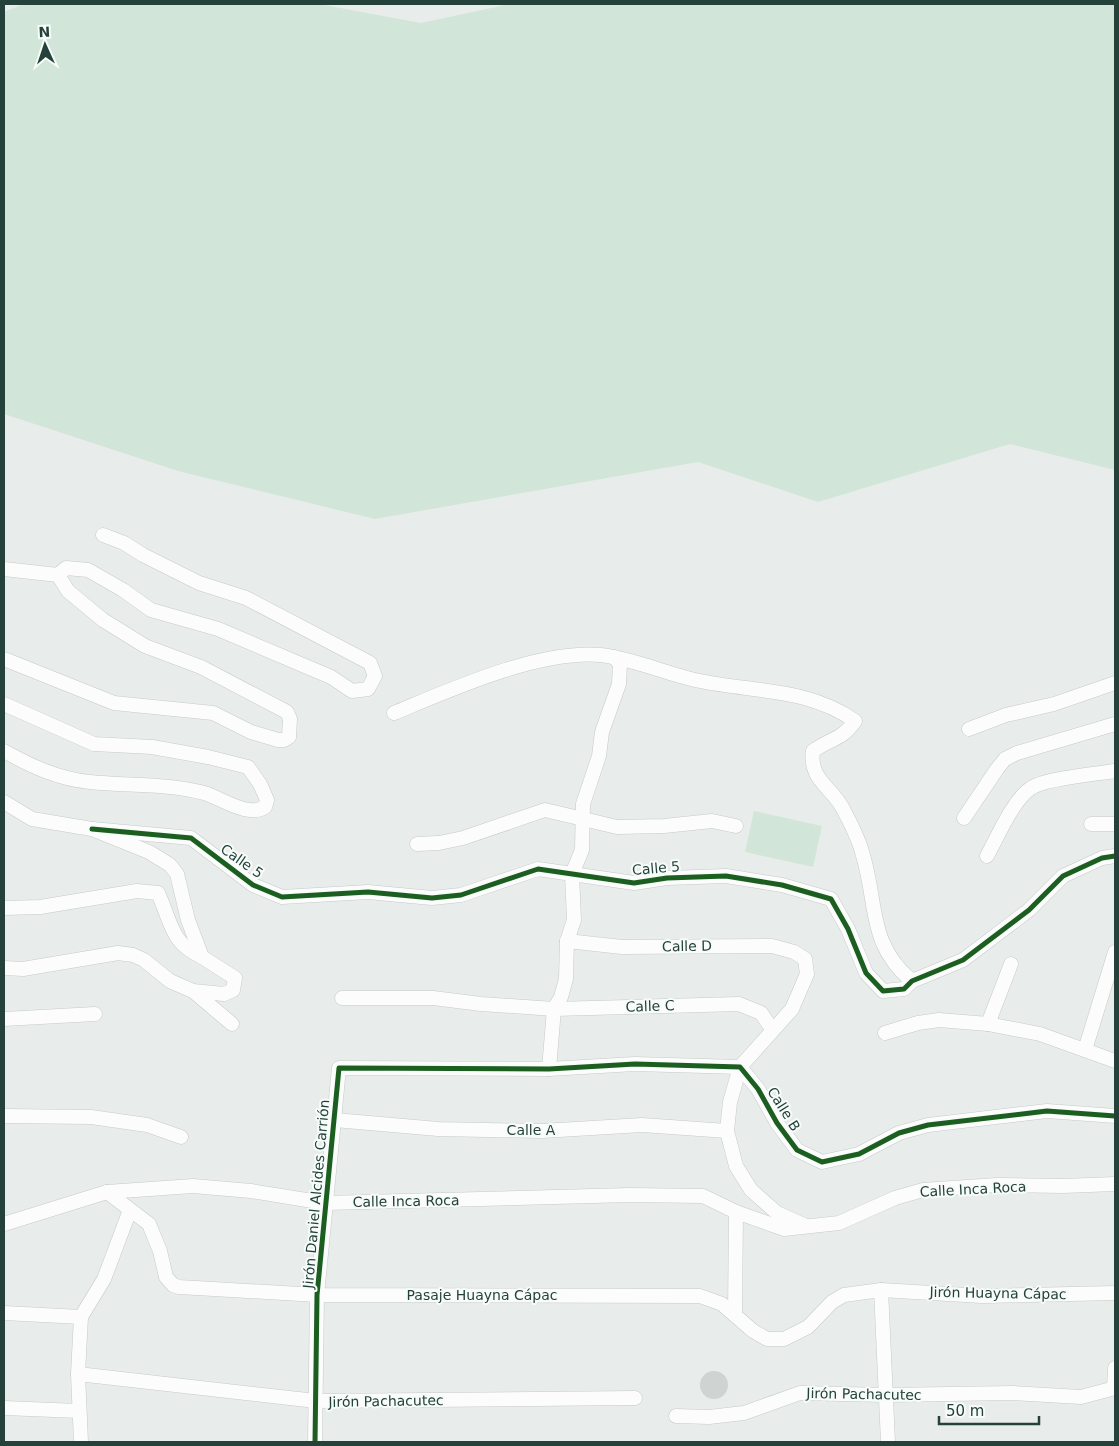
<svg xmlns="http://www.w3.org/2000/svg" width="1119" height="1446" viewBox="0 0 1119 1446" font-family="'DejaVu Sans',sans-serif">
	<rect width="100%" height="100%" fill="#e8edeb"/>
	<g fill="#d1e6d8">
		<polygon points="24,4 319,4 421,23 510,4 1115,4 1115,470 1010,444 818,502 698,462 375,519 178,471 4,414 4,12"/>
		<polygon points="754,811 822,826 813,867 745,852"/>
	</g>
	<circle fill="#cfd4d2" cx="714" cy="1385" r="14"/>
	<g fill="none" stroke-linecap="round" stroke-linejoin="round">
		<g stroke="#c5cac8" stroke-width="15">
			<g id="street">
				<polyline points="4,569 58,575 68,591 103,620 145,646 201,667 287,712 290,719 289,737 284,740 278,740 251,732 213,713 114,703 4,659"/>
				<polyline points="58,575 66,568 88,570 123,590 151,610 218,629 331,677 352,691 368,689 375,676 370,663 246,598 199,583 143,555 124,543 103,535"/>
				<path d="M 4,704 L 94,744 L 152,747 L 208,757 L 248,767 L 260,784 L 267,800 L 265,807 C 248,818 221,798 204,793 C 167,783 127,786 90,782 C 58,779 31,766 4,751"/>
				<path d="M 394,713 C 452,689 538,650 601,655 C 635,659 666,674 700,681 C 753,692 809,688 855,721 C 842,740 831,738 813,751 C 809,779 830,786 842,807 C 849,820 858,837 862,852 C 878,902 867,944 912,981"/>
				<polyline points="969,729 1006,715 1054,704 1115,683"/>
				<polyline points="4,802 32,819 92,829 149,852 170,865 177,874 188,920 202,957 235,978 233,990 224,994 193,991 170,981 144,960 133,955 118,953 23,969 4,968"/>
				<polyline points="964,818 997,769 1005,759 1017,753 1115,724"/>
				<polyline points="1091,824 1115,824"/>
				<polyline points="92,829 191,838 253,885 282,897 368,892 432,898 461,895 538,869 634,883 667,878 726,876 782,885 831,899 848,929 866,973 883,991 904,989 912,981 963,960 1029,910 1063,876 1102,858 1115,856"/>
				<polyline points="417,844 439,843 463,838 545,810 617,827 664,826 712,821 736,826"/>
				<path d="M 987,856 C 998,836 1013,800 1031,788 C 1047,778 1096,774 1115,771"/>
				<path d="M 4,908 L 40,907 L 137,891 L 158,893 L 161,900 C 172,927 173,944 202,957"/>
				<polyline points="567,941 622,947 772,946 794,952 805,959 807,974 792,1009 740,1067 730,1102 727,1131 736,1166 751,1190 777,1213 806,1226"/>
				<polyline points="193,991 232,1024"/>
				<polyline points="342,998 433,998 481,1004 554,1009 739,1004 761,1013 772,1029"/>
				<polyline points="4,1019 95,1014"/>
				<polyline points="988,1024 1011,964"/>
				<polyline points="885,1033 918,1023 939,1020 988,1024 1040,1034 1115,1061"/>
				<polyline points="1085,1050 1115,952"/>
				<polyline points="549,1069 554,1009 561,997 566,979 567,941 574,920 572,874 582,850 583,804 599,756 602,732 619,684 620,664 614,657"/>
				<polyline points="4,1116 91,1117 147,1125 181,1137"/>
				<polyline points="335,1120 438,1129 542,1131 642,1125 727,1131"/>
				<polyline points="107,1192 149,1224 160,1251 166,1277 173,1285 179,1287 317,1295 700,1296 722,1304 753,1331 767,1339 784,1339 808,1327 832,1302 844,1295 881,1290 982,1296 1115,1293"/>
				<polyline points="4,1224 107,1192 193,1186 251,1191 325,1203 630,1195 703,1196 736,1212 784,1229 839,1223 895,1198 923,1190 997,1185 1063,1186 1115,1184"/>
				<polyline points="881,1290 888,1442"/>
				<polyline points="4,1313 81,1317"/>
				<polyline points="735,1314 736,1212"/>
				<polyline points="78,1374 316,1401 635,1398"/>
				<polyline points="1114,1388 1115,1368"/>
				<polyline points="4,1408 79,1411"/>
				<polyline points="676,1416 709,1417 744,1413 800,1393 886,1395 1012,1393 1081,1397 1115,1388"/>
				<polyline points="81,1442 78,1374 81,1317 104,1279 130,1210"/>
				<polyline points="315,1442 317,1295 339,1068 549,1069 635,1064 740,1067 758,1089 777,1123 797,1150 822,1162 859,1154 899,1133 928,1125 1047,1111 1115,1116"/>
			</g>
		</g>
		<use href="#street" stroke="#fcfcfc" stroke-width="14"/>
		<g stroke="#f7fbf9" stroke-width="8">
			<g id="cycleway">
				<polyline points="92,829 191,838 253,885 282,897 368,892 432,898 461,895 538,869 634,883 667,878 726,876 782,885 831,899 848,929 866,973 883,991 904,989 912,981 963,960 1029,910 1063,876 1102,858 1115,856"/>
				<polyline points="315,1442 317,1295 339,1068 549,1069 635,1064 740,1067 758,1089 777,1123 797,1150 822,1162 859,1154 899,1133 928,1125 1047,1111 1115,1116"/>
			</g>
		</g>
		<use href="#cycleway" stroke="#1b5e20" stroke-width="5"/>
	</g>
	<g text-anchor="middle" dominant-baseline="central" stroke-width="4" stroke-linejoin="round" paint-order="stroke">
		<g font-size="14" fill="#24423a" stroke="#f7fbf9">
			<text transform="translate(242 861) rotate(35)">Calle 5</text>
			<text transform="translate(656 868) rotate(-5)">Calle 5</text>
			<text transform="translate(687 946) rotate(-1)">Calle D</text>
			<text transform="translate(650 1006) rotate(-2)">Calle C</text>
			<text transform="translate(784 1109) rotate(58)">Calle B</text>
			<text x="531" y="1130">Calle A</text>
			<text transform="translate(973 1189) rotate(-3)">Calle Inca Roca</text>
			<text transform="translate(316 1194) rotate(-85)">Jirón Daniel Alcides Carrión</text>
			<text transform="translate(406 1201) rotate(-1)">Calle Inca Roca</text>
			<text transform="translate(998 1293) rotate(1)">Jirón Huayna Cápac</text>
			<text x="482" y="1295">Pasaje Huayna Cápac</text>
			<text transform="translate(864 1394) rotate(1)">Jirón Pachacutec</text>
			<text transform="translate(386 1401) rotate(-1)">Jirón Pachacutec</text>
		</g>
	</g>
	<rect width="1119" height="1446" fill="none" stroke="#24423a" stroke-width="10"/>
	<g transform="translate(45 45) rotate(357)" stroke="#f7fbf9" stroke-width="4" paint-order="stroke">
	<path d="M0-4L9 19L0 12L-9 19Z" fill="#24423a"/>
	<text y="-8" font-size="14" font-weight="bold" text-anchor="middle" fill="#24423a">N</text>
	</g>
	<path d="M939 1416v8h100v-8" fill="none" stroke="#24423a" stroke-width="2.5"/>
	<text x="946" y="1416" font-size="15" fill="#24423a" stroke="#f7fbf9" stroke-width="4" paint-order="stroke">50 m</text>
</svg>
